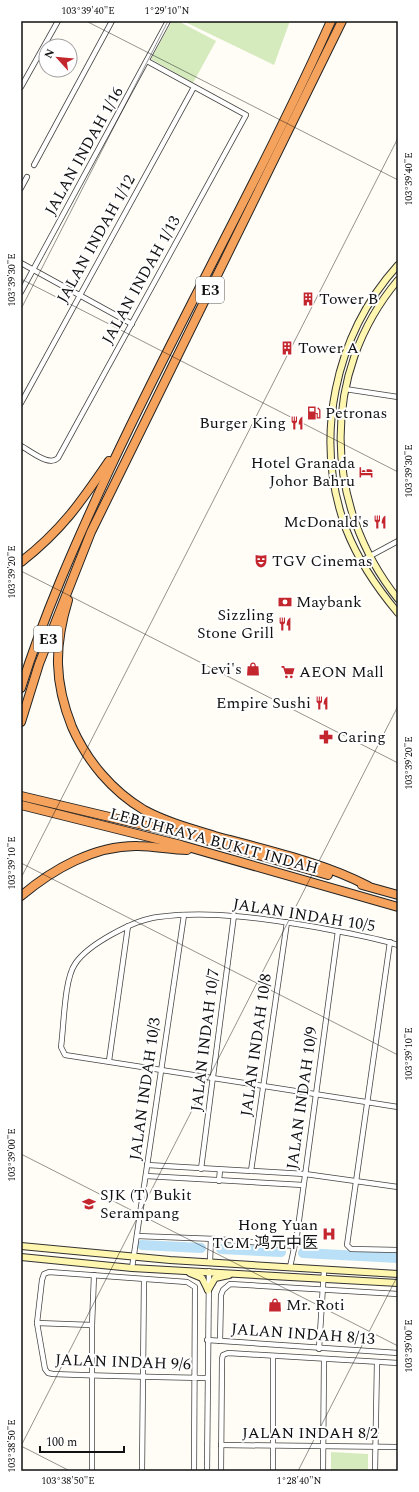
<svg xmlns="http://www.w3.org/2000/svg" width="419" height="1492" viewBox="0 0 419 1492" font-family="Spectral,'Noto Sans SC',serif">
	<rect width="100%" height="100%" fill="#fffdf5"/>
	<g fill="#d5ebbd">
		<polygon points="172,21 178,21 216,41 193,83 151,59"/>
		<polygon points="183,21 290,21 274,65"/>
		<polygon points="331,1452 368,1454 368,1471 331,1471"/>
	</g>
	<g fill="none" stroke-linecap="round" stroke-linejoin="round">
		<g stroke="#b9e0f7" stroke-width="10">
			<polyline points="142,1245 201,1248"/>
			<polyline points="221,1249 281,1252"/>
			<polyline points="303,1253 398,1258"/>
		</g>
		<g stroke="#444" stroke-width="6">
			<g id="street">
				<polyline points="21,87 58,21"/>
				<polyline points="34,165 112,21"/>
				<polyline points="21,188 27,177"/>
				<polyline points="21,263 132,324"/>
				<polyline points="21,292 168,21"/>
				<polyline points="345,389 398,397"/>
				<polyline points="21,403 194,87"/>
				<path d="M 21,446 C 31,451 49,467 58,458 L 246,115 L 147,61"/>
				<polyline points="361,561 398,541"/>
				<polyline points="390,942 347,1245 351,1249 398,1250"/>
				<path d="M 398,945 C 373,937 346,933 321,928 C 267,919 212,910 158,917 C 134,920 88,944 75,964 C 64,980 64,1026 61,1047 L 65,1055 L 398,1107"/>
				<polyline points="109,1061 128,926"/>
				<polyline points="147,1165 305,1174 398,1187"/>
				<polyline points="201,1169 234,915"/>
				<polyline points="251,1171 287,922"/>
				<polyline points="146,1176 303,1185"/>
				<polyline points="219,1181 220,1170"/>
				<polyline points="137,1236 216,1239 294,1246"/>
				<polyline points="210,1261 211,1239"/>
				<polyline points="290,1267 297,1235 338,931"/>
				<polyline points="132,1268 184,915"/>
				<polyline points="37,1323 92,1325"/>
				<polyline points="207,1340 398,1353"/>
				<polyline points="220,1341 221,1295 223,1290 230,1284 398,1294"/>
				<polyline points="319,1349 324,1270"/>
				<polyline points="221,1445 398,1447"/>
				<polyline points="92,1471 92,1325 94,1275"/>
				<polyline points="142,1471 144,1279"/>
				<path d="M 194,1471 L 195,1287 L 187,1282 L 49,1272 L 44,1274 L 42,1280 L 37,1323 L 45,1369 L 48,1373 L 53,1374 C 104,1376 156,1377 207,1378"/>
				<polyline points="207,1471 209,1271"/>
				<polyline points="221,1471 222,1359 223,1355 228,1353 398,1363"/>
				<polyline points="273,1471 273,1356"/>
				<polyline points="323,1471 324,1359"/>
				<polyline points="375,1471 377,1362"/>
			</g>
		</g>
		<g stroke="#333" stroke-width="8">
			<g id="secondary">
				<path d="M 398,265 C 334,336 313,439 346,529 C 358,560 377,588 398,613"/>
				<path d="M 398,280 C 320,373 323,505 398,599"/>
				<polyline points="21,1246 170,1260 398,1274"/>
				<polyline points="21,1257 132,1268 398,1283"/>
				<polyline points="190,1273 202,1278 208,1290"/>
				<polyline points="208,1290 215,1278 229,1275"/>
			</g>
		</g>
		<g stroke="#222" stroke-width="10">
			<g id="highway">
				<path d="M 21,562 C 62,530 81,502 109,461"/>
				<path d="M 68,600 C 54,646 54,682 72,727 C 87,761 112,791 144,810 C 166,822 192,829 215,836 C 263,849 325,863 368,886"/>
				<path d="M 21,688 C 44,614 75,545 107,475 C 178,322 262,175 331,21"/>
				<polyline points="21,722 39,664 91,532 342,21"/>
				<polyline points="21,796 202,839 328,875"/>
				<polyline points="21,805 181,845 398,907"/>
				<polyline points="362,885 398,895"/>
				<path d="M 21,896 C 53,869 95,845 138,846 C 155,846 171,850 187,850"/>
			</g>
		</g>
		<use href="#street" stroke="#fff" stroke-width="4.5"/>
		<use href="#secondary" stroke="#fff6b0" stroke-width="6"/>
		<use href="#highway" stroke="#f5a25d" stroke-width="8"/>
	</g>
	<path fill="none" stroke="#111" stroke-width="1" stroke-opacity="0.45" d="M 86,21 L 398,180M 21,279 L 398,472M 21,309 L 168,21M 21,571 L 398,763M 21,863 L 398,1055M 21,878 L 398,138M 21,1154 L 398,1346M 21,1446 L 70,1471M 21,1446 L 398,706M 298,1471 L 398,1275"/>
	<defs>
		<g id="building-bare" transform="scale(1.08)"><path d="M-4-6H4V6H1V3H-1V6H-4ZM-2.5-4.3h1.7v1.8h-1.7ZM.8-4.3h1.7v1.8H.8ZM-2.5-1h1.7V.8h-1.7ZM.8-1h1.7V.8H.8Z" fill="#c4262e" stroke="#fff" stroke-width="2.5" paint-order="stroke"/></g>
		<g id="fuel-bare" transform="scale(1.08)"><path d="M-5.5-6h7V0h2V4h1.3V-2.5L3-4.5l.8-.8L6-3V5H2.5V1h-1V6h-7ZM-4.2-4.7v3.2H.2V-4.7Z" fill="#c4262e" stroke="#fff" stroke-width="2.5" paint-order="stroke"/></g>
		<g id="restaurant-bare" transform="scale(1.08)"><path d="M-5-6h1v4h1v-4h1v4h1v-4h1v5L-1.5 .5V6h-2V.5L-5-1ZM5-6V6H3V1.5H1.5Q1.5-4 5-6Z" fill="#c4262e" stroke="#fff" stroke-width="2.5" paint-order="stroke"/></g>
		<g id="hotel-bare" transform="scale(1.08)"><path d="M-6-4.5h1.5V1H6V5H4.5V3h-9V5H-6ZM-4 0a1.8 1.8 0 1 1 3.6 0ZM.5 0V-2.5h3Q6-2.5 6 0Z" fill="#c4262e" stroke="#fff" stroke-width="2.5" paint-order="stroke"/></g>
		<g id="theatre-bare" transform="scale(1.08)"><path d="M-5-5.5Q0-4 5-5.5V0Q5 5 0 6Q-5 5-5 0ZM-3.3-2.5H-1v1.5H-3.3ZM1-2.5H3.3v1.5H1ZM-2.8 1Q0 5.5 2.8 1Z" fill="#c4262e" stroke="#fff" stroke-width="2.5" paint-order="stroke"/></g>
		<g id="bank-bare" transform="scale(1.08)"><path d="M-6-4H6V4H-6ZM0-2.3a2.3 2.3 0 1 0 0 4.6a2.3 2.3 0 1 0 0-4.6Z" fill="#c4262e" stroke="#fff" stroke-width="2.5" paint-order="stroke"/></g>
		<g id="shop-bare" transform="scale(1.08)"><path d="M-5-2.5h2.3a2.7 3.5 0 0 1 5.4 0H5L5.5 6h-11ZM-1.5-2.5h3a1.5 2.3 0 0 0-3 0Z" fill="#c4262e" stroke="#fff" stroke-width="2.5" paint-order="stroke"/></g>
		<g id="supermarket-bare" transform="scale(1.08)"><path d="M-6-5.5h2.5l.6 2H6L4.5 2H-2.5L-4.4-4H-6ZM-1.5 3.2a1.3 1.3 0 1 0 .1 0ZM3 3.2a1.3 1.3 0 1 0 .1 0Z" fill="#c4262e" stroke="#fff" stroke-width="2.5" paint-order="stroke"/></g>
		<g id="pharmacy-bare" transform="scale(1.08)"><path d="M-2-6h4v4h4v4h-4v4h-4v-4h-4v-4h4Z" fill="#c4262e" stroke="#fff" stroke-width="2.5" paint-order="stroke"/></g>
		<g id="school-bare" transform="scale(1.08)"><path d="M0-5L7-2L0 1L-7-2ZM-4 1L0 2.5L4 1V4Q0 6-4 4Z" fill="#c4262e" stroke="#fff" stroke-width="2.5" paint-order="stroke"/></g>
		<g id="hospital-bare" transform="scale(1.08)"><path d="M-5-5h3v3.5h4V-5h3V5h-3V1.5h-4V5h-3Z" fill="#c4262e" stroke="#fff" stroke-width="2.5" paint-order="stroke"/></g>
	</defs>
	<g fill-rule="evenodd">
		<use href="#building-bare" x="308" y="299"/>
		<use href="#building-bare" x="287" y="348"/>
		<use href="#fuel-bare" x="314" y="413"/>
		<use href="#restaurant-bare" x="297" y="423"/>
		<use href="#hotel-bare" x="366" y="472"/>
		<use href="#restaurant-bare" x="380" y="522"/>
		<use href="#theatre-bare" x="261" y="561"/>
		<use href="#bank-bare" x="285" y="602"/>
		<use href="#restaurant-bare" x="285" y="624"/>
		<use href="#shop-bare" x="253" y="669"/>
		<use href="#supermarket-bare" x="288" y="672"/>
		<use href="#restaurant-bare" x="322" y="703"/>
		<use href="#pharmacy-bare" x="326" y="737"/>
		<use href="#school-bare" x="89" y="1204"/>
		<use href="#hospital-bare" x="329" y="1234"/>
		<use href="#shop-bare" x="275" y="1305"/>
	</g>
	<g text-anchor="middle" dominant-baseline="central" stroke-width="4" stroke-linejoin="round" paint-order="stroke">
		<g fill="#fff" stroke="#585858" stroke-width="1">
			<rect x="196" y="277" width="28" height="26" rx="3"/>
			<rect x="34" y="626" width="28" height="26" rx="3"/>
		</g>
		<g font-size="15" font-weight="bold" fill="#111">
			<text x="210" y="290">E3</text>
			<text x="48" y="639">E3</text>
		</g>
		<g font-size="16" fill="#111" stroke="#fff">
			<text transform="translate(84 151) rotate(-61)">JALAN INDAH 1/16</text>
			<text transform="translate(96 239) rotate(-61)">JALAN INDAH 1/12</text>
			<text transform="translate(141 280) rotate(-61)">JALAN INDAH 1/13</text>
			<text transform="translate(214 841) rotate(15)">LEBUHRAYA BUKIT INDAH</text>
			<text transform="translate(304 915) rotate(9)">JALAN INDAH 10/5</text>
			<text transform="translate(205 1040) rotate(-83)">JALAN INDAH 10/7</text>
			<text transform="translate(256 1045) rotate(-82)">JALAN INDAH 10/8</text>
			<text transform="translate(145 1089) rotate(-82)">JALAN INDAH 10/3</text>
			<text transform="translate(302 1098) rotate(-82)">JALAN INDAH 10/9</text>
			<text transform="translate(303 1334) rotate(4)">JALAN INDAH 8/13</text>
			<text transform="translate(123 1362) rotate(2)">JALAN INDAH 9/6</text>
			<text x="310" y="1433">JALAN INDAH 8/2</text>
		</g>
		<g font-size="16" fill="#111" stroke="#fff" text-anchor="start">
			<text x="319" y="299">Tower B</text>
			<text x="298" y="348">Tower A</text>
			<text x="325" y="413">Petronas</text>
			<text x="286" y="423" text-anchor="end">Burger King</text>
			<text x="355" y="463" text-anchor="end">Hotel Granada<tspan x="355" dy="18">Johor Bahru</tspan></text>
			<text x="369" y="522" text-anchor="end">McDonald's</text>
			<text x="272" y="561">TGV Cinemas</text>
			<text x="296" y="602">Maybank</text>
			<text x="274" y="615" text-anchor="end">Sizzling<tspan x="274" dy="18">Stone Grill</tspan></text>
			<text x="242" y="669" text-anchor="end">Levi's</text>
			<text x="299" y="672">AEON Mall</text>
			<text x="311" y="703" text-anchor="end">Empire Sushi</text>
			<text x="337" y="737">Caring</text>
			<text x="100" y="1195">SJK (T) Bukit<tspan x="100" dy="18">Serampang</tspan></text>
			<text x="318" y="1225" text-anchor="end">Hong Yuan<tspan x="318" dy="18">TCM 鸿元中医</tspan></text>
			<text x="286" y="1305">Mr. Roti</text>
		</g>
	</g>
	<rect width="419" height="1492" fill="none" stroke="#ffffff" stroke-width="44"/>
	<g transform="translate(58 58) rotate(297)"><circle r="19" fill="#ffffff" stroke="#a0a0a0"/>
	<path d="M0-3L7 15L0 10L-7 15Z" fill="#c4262e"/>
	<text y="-6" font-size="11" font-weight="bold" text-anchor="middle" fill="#111111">N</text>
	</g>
	<path d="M40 1446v6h84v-6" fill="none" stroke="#111111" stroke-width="2"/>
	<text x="46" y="1446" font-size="12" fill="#111111" stroke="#ffffff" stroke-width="3" paint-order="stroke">100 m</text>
	<rect x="22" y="22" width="375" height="1448" fill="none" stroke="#111" stroke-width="1.5"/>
	<g font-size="10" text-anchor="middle" fill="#111">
		<text x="88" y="14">103°39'40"E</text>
		<text x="167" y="14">1°29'10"N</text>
		<text transform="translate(408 179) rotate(-90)" y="4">103°39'40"E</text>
		<text transform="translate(11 280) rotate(-90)" y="4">103°39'30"E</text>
		<text transform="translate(408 471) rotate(-90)" y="4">103°39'30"E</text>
		<text transform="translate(11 572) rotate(-90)" y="4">103°39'20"E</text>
		<text transform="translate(408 763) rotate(-90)" y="4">103°39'20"E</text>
		<text transform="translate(11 863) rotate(-90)" y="4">103°39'10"E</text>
		<text transform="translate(408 1054) rotate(-90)" y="4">103°39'10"E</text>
		<text transform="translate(11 1155) rotate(-90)" y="4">103°39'00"E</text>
		<text transform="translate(408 1346) rotate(-90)" y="4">103°39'00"E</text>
		<text transform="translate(11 1446) rotate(-90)" y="4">103°38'50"E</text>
		<text x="68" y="1484">103°38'50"E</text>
		<text x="299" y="1484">1°28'40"N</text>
	</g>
</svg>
